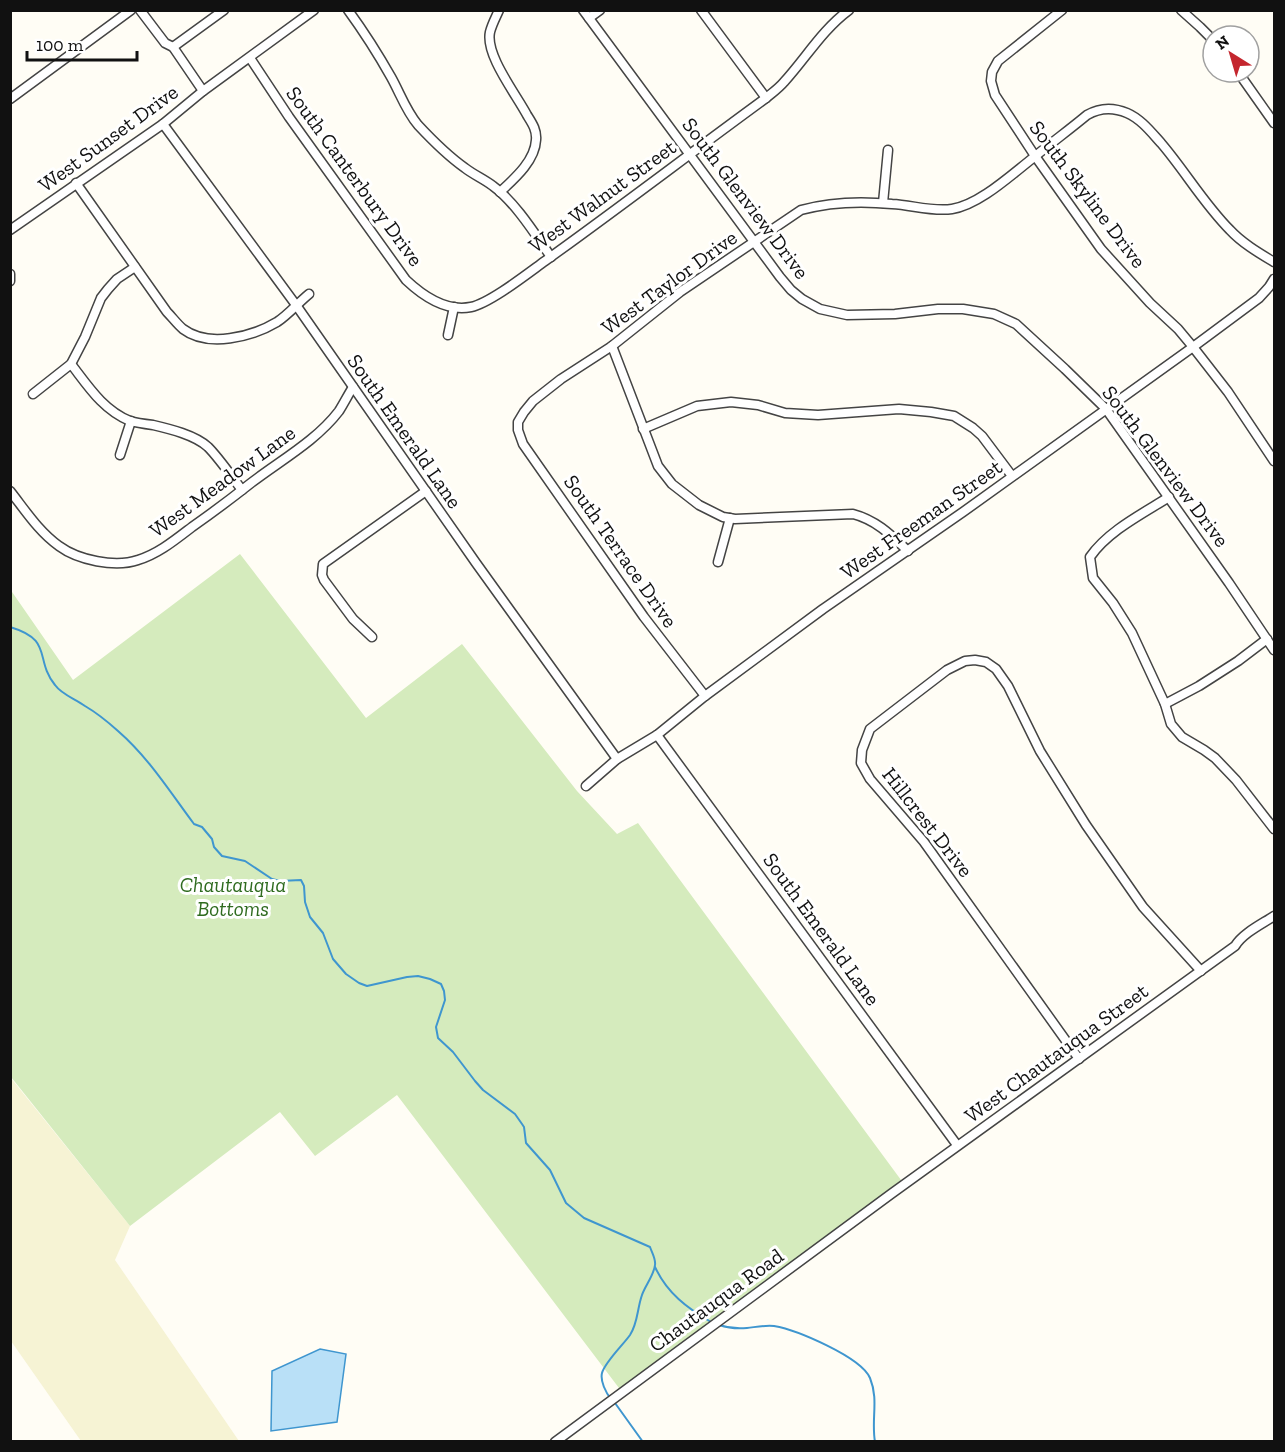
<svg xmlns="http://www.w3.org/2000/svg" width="1285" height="1452" viewBox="0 0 1285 1452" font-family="'Zilla Slab',serif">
	<rect width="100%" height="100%" fill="#fffdf5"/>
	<polygon fill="#f6f3d4" points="10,1077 130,1226 115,1260 239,1441 81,1441 11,1341"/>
	<polygon fill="#d5ebbd" points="240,554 366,718 462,644 577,791 617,834 638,823 904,1184 622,1392 397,1095 315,1156 280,1112 130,1226 11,1077 10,589 73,680"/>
	<polygon fill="#b9e0f7" stroke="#3f96cf" stroke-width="1.5" points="320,1349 346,1354 337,1422 271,1431 272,1371"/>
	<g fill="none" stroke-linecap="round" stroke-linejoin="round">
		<g stroke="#3f96cf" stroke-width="2">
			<path d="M 10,627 C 54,640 34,659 55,685 C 62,695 76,699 85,706 C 97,713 108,722 118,731 C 149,758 170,792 194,824 L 202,827 L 212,839 L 214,847 L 222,856 L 245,861 L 272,879 L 280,881 L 301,880 L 304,886 L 305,902 L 310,917 L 323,933 L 333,959 L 346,974 L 359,983 L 367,986 L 407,977 L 418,976 L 430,979 L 441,984 L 444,991 L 445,1000 L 436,1027 L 438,1038 L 453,1052 L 475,1081 L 483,1090 L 515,1114 L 522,1124 L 524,1127 L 526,1143 L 550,1170 L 566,1203 L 584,1218 L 650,1247 C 652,1253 656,1259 655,1265 C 654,1275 645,1286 642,1295 C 637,1309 638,1323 630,1335 C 623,1345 605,1362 602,1373 C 600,1381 606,1393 611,1399"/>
			<path d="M 655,1267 C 667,1293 687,1308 711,1322"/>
			<path d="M 719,1325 C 728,1328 737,1329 747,1328 C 756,1327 765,1325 774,1326 C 797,1330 861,1357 870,1378 C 879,1400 871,1419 875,1442"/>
			<polyline points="615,1403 643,1442"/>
		</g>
		<g stroke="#444" stroke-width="11">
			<g id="minor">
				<polyline points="140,10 165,43 173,47 203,91"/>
				<path d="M 348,10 C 364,32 378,54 391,77 C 400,93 406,111 418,125 C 432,140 448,156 465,168 C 474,175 484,179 493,186 C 515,202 535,234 551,257"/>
				<path d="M 499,10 C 496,17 492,24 490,32 C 485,55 516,94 527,115 C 532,123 537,130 536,140 C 535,161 514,179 500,192"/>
				<polyline points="583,10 780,277 791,290 802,299 820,309 847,315 895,314 938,309 963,309 994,314 1016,324 1065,369 1106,409 1229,583 1274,650"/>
				<polyline points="701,10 766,98"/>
				<polyline points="1062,10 998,61 992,72 991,81 995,95 1035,156 1101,249 1150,303 1178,329 1193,347 1228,392 1274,461"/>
				<polyline points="1181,10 1200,27 1213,40"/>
				<polyline points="589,18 600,10"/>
				<polyline points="173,47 224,10"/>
				<path d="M 250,58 L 289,117 L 406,280 C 423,296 446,312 471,307 C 490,303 527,274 545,261 C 619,208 692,152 766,98 C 772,93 779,88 784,82 C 806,58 822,30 849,10"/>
				<polyline points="1238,72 1274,123"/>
				<polyline points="10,99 131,10"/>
				<polyline points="163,124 296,305 476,563 617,759"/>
				<path d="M 76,183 L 167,312 C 172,317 177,324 183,329 C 208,348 252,337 277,322 C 288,315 298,303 309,294"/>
				<polyline points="883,203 888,150"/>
				<polyline points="10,230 163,124 203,91 314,10"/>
				<polyline points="10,274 10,281"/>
				<polyline points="448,335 454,307"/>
				<path d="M 612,346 L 658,466 L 672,484 L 699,505 L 723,517 L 735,519 L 853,514 C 876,520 891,535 908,551"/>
				<path d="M 71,364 C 88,386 103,410 130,421 C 137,423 145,424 153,425 C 170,429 195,435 208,447 C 219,458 232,477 242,490"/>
				<polyline points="33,394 71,364 85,337 101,298 108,289 117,279 135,267"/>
				<polyline points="643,429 697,406 731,402 758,405 785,413 818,415 899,409 931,412 954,416 973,428 982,436 1012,476"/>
				<polyline points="120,455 131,421"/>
				<path d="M 10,491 C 25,510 39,532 59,546 C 78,560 115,568 138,560 C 158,554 175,540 192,527 C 212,513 232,498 251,483 C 281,460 316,441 339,411 C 344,403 348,395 353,387"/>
				<path d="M 1169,497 C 1142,514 1108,531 1090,557 L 1093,578 L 1113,603 L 1132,633 L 1165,704 L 1171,724 L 1182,737 L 1204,750 L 1215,758 L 1236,780 L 1274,829"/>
				<polyline points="718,562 730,518"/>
				<polyline points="372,637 353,619 324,580 322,575 323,564 426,491"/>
				<path d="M 705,696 L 644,617 L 523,444 L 518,430 L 518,422 L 524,412 L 533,401 L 561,379 L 612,346 L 680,292 L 801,210 C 830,202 862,201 892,204 C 912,205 932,212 952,209 C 979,205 1011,175 1033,158 C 1051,143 1069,130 1087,115 C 1099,108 1113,107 1127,113 C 1141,119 1151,132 1161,143 C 1185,171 1204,204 1230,230 C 1242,243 1259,253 1274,262"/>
				<polyline points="1165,704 1199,686 1238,661 1267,639"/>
				<polyline points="657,735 957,1145"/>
				<polyline points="586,786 617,759 657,735 705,696 823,609 963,512 1193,347 1259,298 1269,287 1274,279"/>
				<polyline points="1079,1059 924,842 870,779 861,763 862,750 870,729 947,670 965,661 975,660 986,662 996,669 1008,686 1040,751 1086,825 1143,907 1201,971"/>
				<path d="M 555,1442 L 891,1194 L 1235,946 C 1243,933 1262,924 1274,916"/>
			</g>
		</g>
		<use href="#minor" stroke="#fff" stroke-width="8"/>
	</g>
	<g text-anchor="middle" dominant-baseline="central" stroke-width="6" stroke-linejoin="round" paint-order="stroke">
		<g font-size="21" fill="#111" stroke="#fff">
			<text transform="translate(108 138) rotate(-36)">West Sunset Drive</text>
			<text transform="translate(355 176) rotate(54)">South Canterbury Drive</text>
			<text transform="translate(1088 194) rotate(53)">South Skyline Drive</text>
			<text transform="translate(602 196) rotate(-36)">West Walnut Street</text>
			<text transform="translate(746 198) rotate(53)">South Glenview Drive</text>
			<text transform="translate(669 282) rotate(-36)">West Taylor Drive</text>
			<text transform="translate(405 431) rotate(55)">South Emerald Lane</text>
			<text transform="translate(1166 466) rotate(53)">South Glenview Drive</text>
			<text transform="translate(222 481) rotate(-36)">West Meadow Lane</text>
			<text transform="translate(921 519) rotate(-35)">West Freeman Street</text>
			<text transform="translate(621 551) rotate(55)">South Terrace Drive</text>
			<text transform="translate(928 822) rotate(52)">Hillcrest Drive</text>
			<text transform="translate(822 929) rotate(54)">South Emerald Lane</text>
			<text transform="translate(1056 1053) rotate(-36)">West Chautauqua Street</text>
			<text transform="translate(716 1300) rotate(-36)">Chautauqua Road</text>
		</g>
		<g font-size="21" font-style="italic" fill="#2f6b1f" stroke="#fff">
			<text x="233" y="884">Chautauqua<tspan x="233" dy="24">Bottoms</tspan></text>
		</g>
	</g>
	<rect width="1285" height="1452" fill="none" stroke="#111111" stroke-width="24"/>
	<g transform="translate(1231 54) rotate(323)"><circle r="28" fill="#ffffff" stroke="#a0a0a0" stroke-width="1.5"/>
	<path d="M0-4.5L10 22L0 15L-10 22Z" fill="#c4262e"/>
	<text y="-9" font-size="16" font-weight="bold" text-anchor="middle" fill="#111111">N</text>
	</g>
	<path d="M27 51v9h110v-9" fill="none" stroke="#111111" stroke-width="3"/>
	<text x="36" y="51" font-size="18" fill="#111111" stroke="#ffffff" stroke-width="4.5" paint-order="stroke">100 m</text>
</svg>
